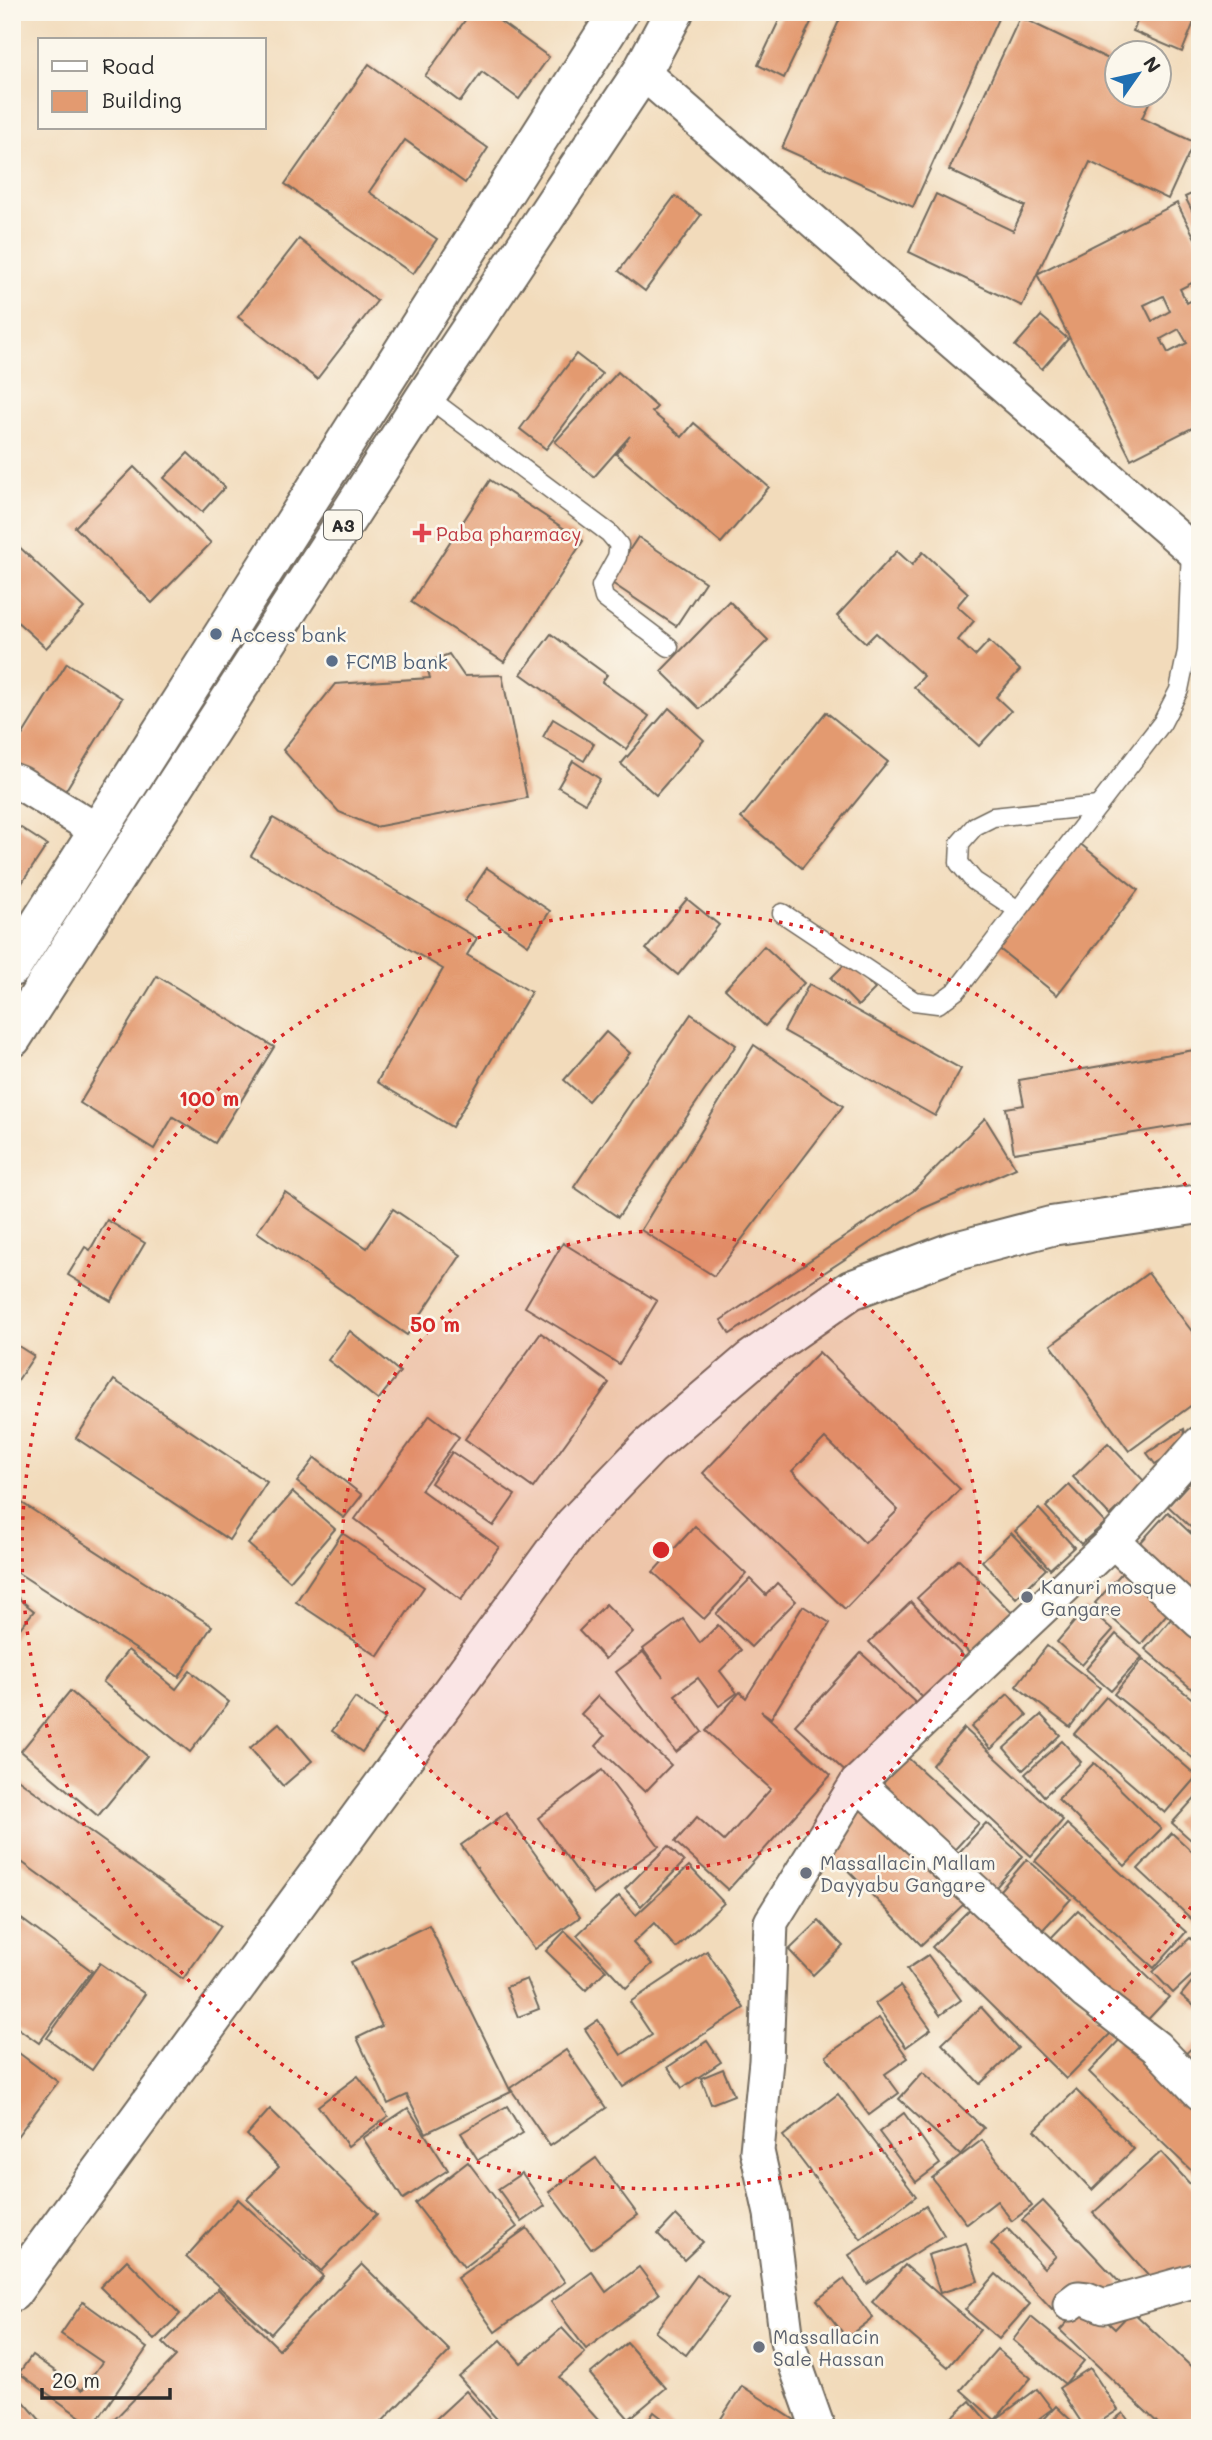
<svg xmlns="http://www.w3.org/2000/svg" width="1212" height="2440" viewBox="0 0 1212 2440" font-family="Mali,sans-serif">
	<rect width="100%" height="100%" fill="#fbf7ec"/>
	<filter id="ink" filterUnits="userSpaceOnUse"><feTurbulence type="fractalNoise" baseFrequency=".0143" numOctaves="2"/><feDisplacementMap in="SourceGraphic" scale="14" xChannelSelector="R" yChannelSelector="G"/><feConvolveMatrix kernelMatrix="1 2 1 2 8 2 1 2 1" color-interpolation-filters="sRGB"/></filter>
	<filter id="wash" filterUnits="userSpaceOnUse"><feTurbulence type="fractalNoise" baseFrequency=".00686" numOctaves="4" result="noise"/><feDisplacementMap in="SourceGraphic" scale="28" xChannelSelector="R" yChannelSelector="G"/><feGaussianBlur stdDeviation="1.57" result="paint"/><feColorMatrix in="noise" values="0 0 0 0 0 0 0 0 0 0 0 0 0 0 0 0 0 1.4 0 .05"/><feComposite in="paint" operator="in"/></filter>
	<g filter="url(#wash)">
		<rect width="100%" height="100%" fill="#f2dbbb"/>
		<g id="blocks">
			<g fill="#e39a70" fill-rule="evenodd">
				<polygon points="471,12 487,12 549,57 519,99 482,72 460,102 425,76"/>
				<polygon points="518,12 539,12 530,23"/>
				<polygon points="783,12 816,12 784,78 758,65"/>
				<polygon points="843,12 1001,12 913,207 782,148"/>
				<polygon points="1141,12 1198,12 1182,52 1133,31"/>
				<path d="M 1020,17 L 1117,63 L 1117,94 L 1153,94 L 1142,118 L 1194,142 L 1168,199 L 1090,162 L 1037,274 L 1177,203 L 1200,248 L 1200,279 L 1180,289 L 1187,303 L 1200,296 L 1200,318 L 1196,320 L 1200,328 L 1200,424 L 1131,459 L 1037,274 L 1022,306 L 909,252 L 936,194 L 1013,231 L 1025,206 L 949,170 ZM 1163,296 L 1170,311 L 1152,321 L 1144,305 ZM 1179,329 L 1187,343 L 1168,353 L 1161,339 Z"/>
				<polygon points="369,64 488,148 465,183 405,140 369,192 437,239 413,274 285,184"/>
				<polygon points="1200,190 1200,226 1185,197"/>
				<polygon points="675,196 701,215 645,291 619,271"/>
				<polygon points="299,239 377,301 317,379 238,317"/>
				<polygon points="1041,316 1068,339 1042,369 1015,346"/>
				<polygon points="576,354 602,374 546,449 520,429"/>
				<polygon points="618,372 657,407 652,412 682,437 694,423 769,487 721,543 616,454 630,436 594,477 555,442"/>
				<polygon points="188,453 225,487 202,512 164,478"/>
				<polygon points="134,467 211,543 152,603 75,527"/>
				<polygon points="490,480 583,541 504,662 411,602"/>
				<polygon points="638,537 705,582 676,626 609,581"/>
				<polygon points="12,540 84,608 46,648 12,617"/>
				<polygon points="897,551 912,565 923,552 968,593 957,606 974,621 958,640 975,656 989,641 1020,670 996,697 1011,711 979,746 914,687 924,676 876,633 866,643 837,616"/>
				<polygon points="729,601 768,640 700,709 661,671"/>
				<polygon points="551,634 607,675 602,682 649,716 626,749 521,674"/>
				<polygon points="449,654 464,676 502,675 527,798 375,827 339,812 283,750 335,684 430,678 426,663"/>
				<polygon points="67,663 122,698 61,798 12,767 12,752"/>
				<polygon points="669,708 704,740 656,795 621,764"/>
				<polygon points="826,712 888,762 802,868 741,818"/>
				<polygon points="553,719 594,744 584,761 543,737"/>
				<polygon points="573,761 600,779 585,803 558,787"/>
				<polygon points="273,818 477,938 467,955 531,992 452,1127 377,1082 443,969 251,856"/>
				<polygon points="12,822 47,845 12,898"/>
				<polygon points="1078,842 1138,890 1057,995 997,947"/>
				<polygon points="487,868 550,911 528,945 465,901"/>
				<polygon points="687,899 719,925 678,975 646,949"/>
				<polygon points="764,946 804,983 765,1026 725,989"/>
				<polygon points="848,961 875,989 858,1006 831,978"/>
				<polygon points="157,976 274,1047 215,1143 173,1117 154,1149 80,1103"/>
				<polygon points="809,984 961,1069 935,1116 784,1031"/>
				<polygon points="691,1014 736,1045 618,1217 574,1187"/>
				<polygon points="606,1032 630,1053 588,1101 564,1080"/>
				<polygon points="754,1045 843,1106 714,1276 641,1230"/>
				<polygon points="1200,1049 1200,1122 1014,1153 1006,1108 1024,1105 1019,1080"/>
				<polygon points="985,1118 1016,1168 922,1209 730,1334 721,1320 913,1191"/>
				<polygon points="285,1192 367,1248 393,1209 461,1255 407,1335 257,1232"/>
				<polygon points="107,1220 145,1243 111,1301 68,1275 85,1247 90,1250"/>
				<polygon points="563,1243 657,1301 619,1364 525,1307"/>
				<polygon points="1148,1273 1200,1342 1200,1399 1129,1451 1051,1345"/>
				<polygon points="350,1331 400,1372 378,1400 328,1360"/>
				<polygon points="541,1333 609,1383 533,1488 465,1439"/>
				<polygon points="12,1342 34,1356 12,1389"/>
				<path d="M 819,1352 L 960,1489 L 845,1609 L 703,1473 ZM 825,1438 L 898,1510 L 865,1543 L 792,1471 Z"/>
				<polygon points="114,1380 267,1482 229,1540 76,1438"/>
				<polygon points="430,1415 459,1437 421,1490 499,1547 461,1600 355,1519"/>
				<polygon points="1184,1429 1187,1443 1155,1464 1147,1453"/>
				<polygon points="1108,1443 1145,1482 1110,1516 1073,1477"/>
				<polygon points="452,1452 515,1495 493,1526 431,1483"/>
				<polygon points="315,1458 362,1495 344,1518 297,1482"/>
				<polygon points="1200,1471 1200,1536 1168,1506"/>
				<polygon points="1069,1485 1105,1523 1081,1544 1046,1507"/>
				<polygon points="293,1492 335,1529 290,1581 248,1544"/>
				<polygon points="22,1503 212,1626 179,1677 12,1569 12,1517"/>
				<polygon points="1039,1509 1074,1547 1050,1569 1015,1531"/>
				<polygon points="1168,1512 1200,1542 1200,1616 1132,1552"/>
				<polygon points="695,1526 746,1574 704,1619 653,1572"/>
				<polygon points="342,1533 424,1587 378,1656 296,1602"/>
				<polygon points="1011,1533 1046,1569 1016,1598 982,1561"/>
				<polygon points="959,1559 1017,1618 975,1659 917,1598"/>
				<polygon points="1128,1566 1173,1607 1141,1644 1095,1603"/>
				<polygon points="750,1579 766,1595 777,1583 796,1601 751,1647 716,1614"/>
				<polygon points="12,1593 34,1611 12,1638"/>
				<polygon points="911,1602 968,1661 927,1702 869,1642"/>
				<polygon points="606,1604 633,1632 605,1659 579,1631"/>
				<polygon points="803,1606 830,1623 771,1718 761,1711 831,1775 728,1890 675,1842 697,1817 724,1841 771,1789 706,1731 740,1692 746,1698"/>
				<polygon points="1087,1607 1113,1630 1082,1665 1057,1642"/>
				<polygon points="1177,1612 1200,1633 1200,1696 1145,1649"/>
				<polygon points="683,1619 700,1643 718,1625 741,1650 720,1671 737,1693 719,1706 698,1678 675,1695 702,1732 676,1752 616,1672 643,1652 663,1677 643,1649"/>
				<polygon points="1116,1634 1142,1657 1111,1691 1086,1669"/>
				<polygon points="1047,1646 1100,1688 1070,1727 1016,1686"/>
				<polygon points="128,1650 176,1689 190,1671 229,1702 190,1752 103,1682"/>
				<polygon points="861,1653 918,1705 851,1777 795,1725"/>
				<polygon points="1143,1659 1200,1705 1200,1764 1114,1694"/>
				<polygon points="70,1691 147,1756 98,1816 21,1751"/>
				<polygon points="1008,1694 1027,1715 991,1749 971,1727"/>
				<polygon points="598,1696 671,1765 645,1792 596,1746 605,1736 581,1714"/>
				<polygon points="1106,1697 1197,1776 1165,1813 1074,1734"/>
				<polygon points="355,1698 385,1719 362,1752 332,1731"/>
				<polygon points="1041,1715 1060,1735 1023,1770 1004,1748"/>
				<polygon points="279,1723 312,1761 283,1786 250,1748"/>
				<polygon points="964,1728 1063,1820 1031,1856 932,1765"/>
				<polygon points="1062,1741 1081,1762 1044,1796 1025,1774"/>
				<polygon points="907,1757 979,1823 947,1858 876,1791"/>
				<polygon points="1094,1763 1161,1829 1125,1866 1058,1799"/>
				<polygon points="602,1770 659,1846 594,1894 538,1818"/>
				<polygon points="12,1775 221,1926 183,1979 12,1855"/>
				<polygon points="1200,1792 1200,1848 1172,1823"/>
				<polygon points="865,1801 965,1903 921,1945 822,1844"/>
				<polygon points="506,1813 580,1917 535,1949 461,1845"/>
				<polygon points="986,1823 1023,1856 990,1894 952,1860"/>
				<polygon points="1067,1824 1186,1932 1154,1968 1035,1861"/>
				<polygon points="1172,1833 1200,1859 1200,1927 1138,1869"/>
				<polygon points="668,1846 684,1862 641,1906 625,1889"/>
				<polygon points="1027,1859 1071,1899 1038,1935 994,1897"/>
				<polygon points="689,1866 724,1903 676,1948 654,1923 633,1943 652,1964 626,1988 577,1935 619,1896 636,1915"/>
				<polygon points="978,1901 1111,2033 1066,2079 932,1947"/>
				<polygon points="1078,1910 1169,1997 1139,2029 1048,1941"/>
				<polygon points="12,1912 92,1971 39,2043 12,2024"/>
				<polygon points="819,1921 843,1946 813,1975 789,1950"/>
				<polygon points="429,1925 511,2092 426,2133 407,2095 388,2104 357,2038 382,2026 351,1962"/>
				<polygon points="565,1931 606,1970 586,1990 546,1951"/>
				<polygon points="1190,1938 1200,1949 1200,1968 1173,1993 1153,1972"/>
				<polygon points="707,1951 744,2008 623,2087 585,2029 598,2020 621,2055 652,2035 630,2002"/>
				<polygon points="928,1955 961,2000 940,2015 907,1969"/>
				<polygon points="100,1963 145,1994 92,2070 47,2038"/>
				<polygon points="1200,1972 1200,2011 1181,1995"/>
				<polygon points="527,1979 539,2009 518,2017 506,1987"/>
				<polygon points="900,1986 931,2029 906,2047 875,2004"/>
				<polygon points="981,2007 1018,2048 980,2084 942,2044"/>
				<polygon points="879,2018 908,2058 885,2074 899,2093 869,2115 826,2056"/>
				<polygon points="1125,2034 1200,2106 1200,2179 1089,2072"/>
				<polygon points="1200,2040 1200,2083 1178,2061"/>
				<polygon points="707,2041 721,2062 682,2088 668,2067"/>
				<polygon points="12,2048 58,2082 12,2143"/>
				<polygon points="566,2050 606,2108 550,2146 510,2088"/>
				<polygon points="723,2069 734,2095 711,2104 701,2078"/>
				<polygon points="923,2072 984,2128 960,2155 899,2099"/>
				<polygon points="358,2076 388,2116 348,2146 318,2106"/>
				<polygon points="1076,2090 1134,2149 1092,2190 1035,2130"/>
				<polygon points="838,2094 916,2196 861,2239 783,2136"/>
				<polygon points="507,2106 523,2133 478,2160 461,2133"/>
				<polygon points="408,2108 448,2170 403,2199 363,2138"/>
				<polygon points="270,2109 377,2214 321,2271 247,2199 279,2167 247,2135"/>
				<polygon points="904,2113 940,2164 916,2182 879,2132"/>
				<polygon points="982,2140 1032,2206 1012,2221 997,2201 967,2224 932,2178"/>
				<polygon points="1161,2152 1200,2195 1200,2263 1152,2279 1093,2213"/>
				<polygon points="596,2158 638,2215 591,2249 549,2192"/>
				<polygon points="468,2162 517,2227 464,2267 415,2203"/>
				<polygon points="522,2173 545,2206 522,2222 498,2189"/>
				<polygon points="238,2199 323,2276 271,2334 186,2257"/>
				<polygon points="1043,2201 1121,2284 1099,2303 1080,2282 1052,2309 991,2244 1007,2228 1044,2268 1056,2256 1022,2220"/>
				<polygon points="926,2206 944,2235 867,2284 849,2255"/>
				<polygon points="676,2215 703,2242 684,2260 658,2234"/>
				<polygon points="527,2228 565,2282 495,2332 457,2278"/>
				<polygon points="966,2243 978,2281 940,2293 928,2255"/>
				<polygon points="127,2260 180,2314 154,2340 100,2287"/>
				<polygon points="362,2264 450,2351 376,2428 106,2428 176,2356 163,2343 218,2289 279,2349"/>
				<polygon points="905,2265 980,2330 948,2367 872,2302"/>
				<polygon points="639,2267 659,2294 586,2349 551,2302 592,2272 606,2292"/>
				<polygon points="996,2274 1030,2304 999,2339 965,2310"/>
				<polygon points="697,2275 728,2299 686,2355 655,2332"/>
				<polygon points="844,2279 873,2318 847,2338 817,2300"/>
				<polygon points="83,2302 147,2348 93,2426 19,2373 32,2355 82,2390 102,2362 61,2334"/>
				<polygon points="1086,2302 1115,2329 1132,2311 1200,2375 1200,2419 1192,2428 1163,2428 1060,2330"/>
				<polygon points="1031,2317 1084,2361 1065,2384 1013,2340"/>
				<polygon points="562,2328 585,2353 559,2377 599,2421 591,2428 505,2428 459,2377 501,2340 521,2363"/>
				<polygon points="627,2343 666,2388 629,2419 590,2374"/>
				<polygon points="997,2349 1031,2378 995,2420 961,2390"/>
				<polygon points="1090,2368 1118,2410 1091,2428 1085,2428 1059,2388"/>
				<polygon points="742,2386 807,2428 715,2428"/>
				<polygon points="12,2388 47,2428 12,2428"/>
				<polygon points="1037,2389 1052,2409 1026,2428 1001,2428 995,2420"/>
				<polygon points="466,2391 499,2428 426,2428"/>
				<polygon points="970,2401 993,2428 940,2428"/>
				<polygon points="1056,2406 1079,2428 1036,2428"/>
				<polygon points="654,2412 675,2428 643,2428"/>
				<polygon points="1123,2413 1134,2428 1104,2428"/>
			</g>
		</g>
	</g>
	<g filter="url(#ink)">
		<use href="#blocks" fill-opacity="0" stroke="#71695d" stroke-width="2"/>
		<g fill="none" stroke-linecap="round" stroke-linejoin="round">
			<g stroke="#71695d" stroke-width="21">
				<g id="service">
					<polyline points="426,396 609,533 619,545 617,557 601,586 604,598 669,647"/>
					<polyline points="1018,910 974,881 959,863 960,843 975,826 993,817 1098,806"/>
					<polyline points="782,913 914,1001 938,1004 957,990 1162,723 1179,690 1187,651 1191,547"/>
				</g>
			</g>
			<g stroke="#71695d" stroke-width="37">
				<g id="minor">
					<polyline points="642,72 1200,557"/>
					<polyline points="12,780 20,783 98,831"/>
					<polyline points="1113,1541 1200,1622"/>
					<polyline points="857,1783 1086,1993 1156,2047 1200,2093"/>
					<polyline points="1070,2304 1078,2298 1087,2299 1104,2306 1200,2279"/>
					<polyline points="818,2428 787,2341 771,2214 757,2151 766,2061 771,1922 857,1783 1113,1541 1200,1443"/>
				</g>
			</g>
			<g stroke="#71695d" stroke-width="42">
				<polyline id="tertiary" points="12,2292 574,1525 649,1447 751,1360 851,1290 952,1252 1051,1226 1200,1204"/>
			</g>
			<g stroke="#71695d" stroke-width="42">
				<g id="trunk">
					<polyline points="12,967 619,12"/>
					<polyline points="12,1038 426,396 642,72 674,12"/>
				</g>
			</g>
			<use href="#service" stroke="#fff" stroke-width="18"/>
			<use href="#minor" stroke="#fff" stroke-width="33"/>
			<use href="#tertiary" stroke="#fff" stroke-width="38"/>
			<use href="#trunk" stroke="#fff" stroke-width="38"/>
		</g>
	</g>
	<circle cx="661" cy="1550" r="319" fill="#d62828" fill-opacity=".12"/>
	<g fill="none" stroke="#d62828" stroke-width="3.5" stroke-dasharray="3.5 7">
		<circle cx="661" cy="1550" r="319"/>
		<path d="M1197 1898A639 639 0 1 1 1197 1202"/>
	</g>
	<path fill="#e0444e" stroke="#fbf7ec" stroke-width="2.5" d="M418.5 522.5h7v7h7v7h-7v7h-7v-7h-7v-7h7z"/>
	<g fill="#5c6f8a" stroke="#fbf7ec" stroke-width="2.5">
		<circle cx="216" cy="634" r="7"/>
		<circle cx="332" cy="661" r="7"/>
	</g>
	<g fill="#6b7280" stroke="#fbf7ec" stroke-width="2.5">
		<circle cx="1027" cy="1597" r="7"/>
		<circle cx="806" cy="1873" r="7"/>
		<circle cx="759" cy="2347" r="7"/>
	</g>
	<g text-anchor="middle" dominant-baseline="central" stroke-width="5" stroke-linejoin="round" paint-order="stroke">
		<rect fill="#fbf7ec" stroke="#696865" stroke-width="2" x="324" y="510.5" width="38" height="29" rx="5"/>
		<g font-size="18" font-weight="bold" fill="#2b2b2b">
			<text x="343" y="525">A3</text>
		</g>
		<g font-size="19" fill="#be3a42" stroke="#fbf7ec" text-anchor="start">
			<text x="436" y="533">Paba pharmacy</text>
		</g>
		<g font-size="19" fill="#4e5e75" stroke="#fbf7ec" text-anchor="start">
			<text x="230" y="634">Access bank</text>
			<text x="346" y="661">FCMB bank</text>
		</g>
		<g font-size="19" fill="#5b616d" stroke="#fbf7ec" text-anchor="start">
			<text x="1041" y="1586">Kanuri mosque<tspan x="1041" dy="22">Gangare</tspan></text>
			<text x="820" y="1862">Massallacin Mallam<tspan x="820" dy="22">Dayyabu Gangare</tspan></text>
			<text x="773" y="2336">Massallacin<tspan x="773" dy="22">Sale Hassan</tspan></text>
		</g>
	</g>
	<circle cx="661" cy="1550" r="10" fill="#d62828" stroke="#fbf7ec" stroke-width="3.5"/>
	<g font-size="21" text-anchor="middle" font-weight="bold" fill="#d62828" stroke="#fbf7ec" stroke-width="5" stroke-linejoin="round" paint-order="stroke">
		<text x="209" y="1106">100 m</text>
		<text x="435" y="1332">50 m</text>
	</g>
	<rect width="1212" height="2440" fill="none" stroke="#fbf7ec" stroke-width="42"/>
	<rect x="38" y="38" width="228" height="91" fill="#fbf7ec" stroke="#a8a59f" stroke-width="2"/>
	<rect x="52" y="61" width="35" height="10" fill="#ffffff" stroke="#a8a59f" stroke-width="2"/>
	<text x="102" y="74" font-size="21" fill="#2b2b2b">Road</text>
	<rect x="52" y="91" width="35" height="21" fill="#e39a70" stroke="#a8a59f" stroke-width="2"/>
	<text x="102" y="108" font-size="21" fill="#2b2b2b">Building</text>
	<g transform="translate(1138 74) rotate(56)"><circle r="33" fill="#fbf7ec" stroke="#a8a59f" stroke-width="2"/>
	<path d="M0-5L12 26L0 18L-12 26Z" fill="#1f6fb2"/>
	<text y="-10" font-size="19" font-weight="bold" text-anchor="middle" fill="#2b2b2b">N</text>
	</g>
	<path d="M42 2388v10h128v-10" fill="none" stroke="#2b2b2b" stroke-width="3.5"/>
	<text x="52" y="2388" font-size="21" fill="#2b2b2b" stroke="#fbf7ec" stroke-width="5" paint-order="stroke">20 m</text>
</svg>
